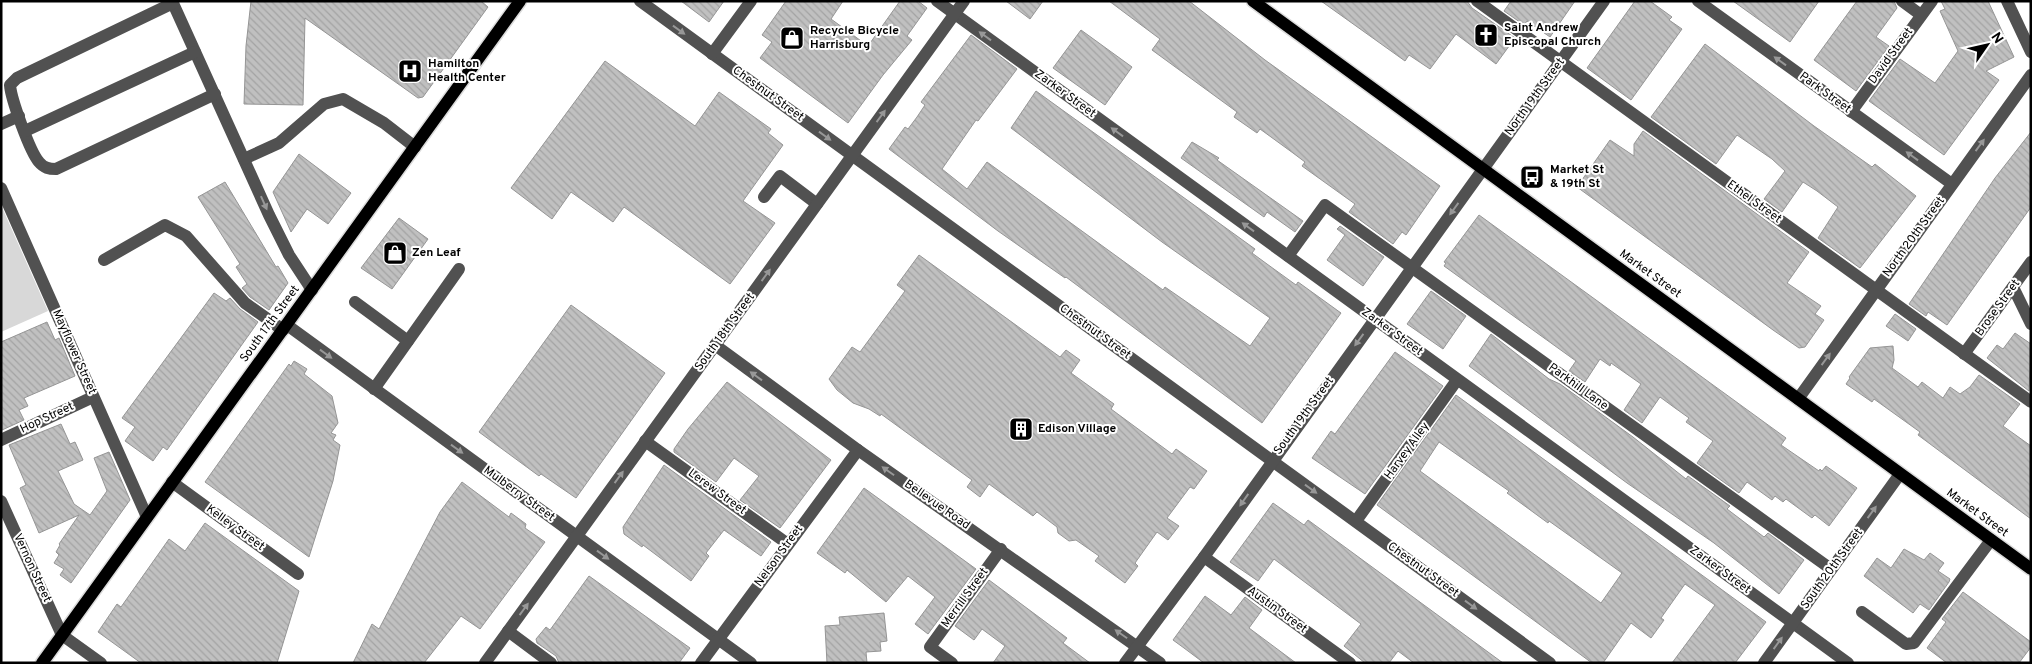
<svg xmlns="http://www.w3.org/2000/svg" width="2032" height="664" viewBox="0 0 2032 664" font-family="Overpass,sans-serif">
	<defs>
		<pattern id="building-back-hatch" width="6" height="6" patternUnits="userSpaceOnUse" patternTransform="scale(1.25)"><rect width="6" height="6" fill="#c0c0c0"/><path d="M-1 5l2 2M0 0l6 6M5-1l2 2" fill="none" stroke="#a3a3a3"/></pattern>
	</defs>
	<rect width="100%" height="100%" fill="#fff"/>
	<polygon fill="#d8d8d8" points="1,205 48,311 1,332"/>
	<g fill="url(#building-back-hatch)" stroke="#959595" fill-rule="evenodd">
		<polygon points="251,1 481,1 488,7 423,97 418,98 305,18 303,105 244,104 246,46"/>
		<polygon points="681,1 724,1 709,22"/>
		<polygon points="786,1 843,1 831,19 868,46 900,1 918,1 927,8 907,36 912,40 883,75 848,123 760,58 772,42 762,35"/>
		<polygon points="1006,1 1043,1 1030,19"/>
		<polygon points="1109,1 1189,1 1265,60 1440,186 1406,235 1402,232 1393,244 1349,212 1355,204 1302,166 1305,162 1293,153 1260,129 1257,133 1234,117 1237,112 1152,50 1160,39"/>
		<polygon points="1321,1 1467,1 1472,8 1515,38 1496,64 1456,34 1430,69 1409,55 1405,61"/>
		<polygon points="1511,1 1575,1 1550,37 1527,21 1524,25 1504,11"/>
		<polygon points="1635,1 1650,1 1672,17 1669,20 1682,29 1631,100 1587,68"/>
		<polygon points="1733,1 1819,1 1790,42"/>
		<polygon points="1857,1 1894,1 1897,8 1876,37 1889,46 1856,91 1814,60"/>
		<polygon points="1941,1 1988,1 2014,57 1986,71 1999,80 1944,155 1869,101 1900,59 1935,83 1958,51 1940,11 1945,9"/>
		<polygon points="1081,30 1132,67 1105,105 1053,68"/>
		<polygon points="971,35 1017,69 978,121 976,120 942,169 967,189 987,162 1163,290 1165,287 1250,346 1270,318 1162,242 1011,128 1036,91 1255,249 1252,253 1267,264 1296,285 1298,282 1341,313 1262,423 1066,277 1065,278 998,231 889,149 905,127 908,129 917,117 925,105 921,102"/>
		<polygon points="1705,44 1814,126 1872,167 1875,164 1916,196 1860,268 1818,238 1838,207 1817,191 1803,182 1782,212 1764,199 1785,171 1772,159 1737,135 1716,164 1651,117"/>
		<polygon points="605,61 695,126 719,92 771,129 768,133 783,145 743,201 775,223 730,284 624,207 613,222 571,192 552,219 511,188"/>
		<polygon points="1643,131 1809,252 1787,283 1821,306 1815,314 1824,320 1805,347 1799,348 1773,330 1577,187 1610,140 1634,156 1634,144"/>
		<polygon points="2031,132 2031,207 1947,325 1928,312 1926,316 1909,304 1995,178"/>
		<polygon points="1192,142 1219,158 1217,160 1303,221 1295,232 1267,212 1264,217 1181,158"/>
		<polygon points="299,154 351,193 328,224 307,209 291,232 273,192"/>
		<polygon points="225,182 276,267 278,266 288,283 269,310 250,297 242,288 247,284 236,267 240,264 198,197"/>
		<polygon points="1479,215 1786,438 1781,445 1819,471 1820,469 1822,471 1826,466 1857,488 1829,526 1815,515 1812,518 1786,499 1783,502 1775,496 1772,500 1747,482 1739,493 1697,463 1713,441 1686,422 1689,418 1675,408 1660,397 1642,423 1624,410 1641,384 1611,363 1610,366 1600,359 1585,382 1569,371 1576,361 1444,266 1446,263 1444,262"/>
		<polygon points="399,218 428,239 392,289 361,268"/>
		<polygon points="1340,226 1384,257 1363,286 1327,260 1345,235 1337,229"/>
		<polygon points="919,255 1060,357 1066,350 1080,360 1071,373 1114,404 1111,409 1172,454 1176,449 1207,471 1194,489 1190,487 1167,518 1179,526 1168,540 1157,532 1135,563 1138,566 1125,583 1095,561 1099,556 1076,540 1069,541 1058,533 1057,527 1037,512 1033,516 989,484 980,497 967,487 972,480 881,414 880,416 869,409 853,403 837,390 829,379 852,347 860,352 905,291 897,285"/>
		<polygon points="1431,291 1466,316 1443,349 1407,324"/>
		<polygon points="214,293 226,301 230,298 240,309 258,322 167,450 163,447 153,461 125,441 135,427 122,418"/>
		<polygon points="571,305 665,373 576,498 541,474 539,476 479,432"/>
		<polygon points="1895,314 1916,329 1908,341 1886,326"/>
		<polygon points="47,322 55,340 59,338 75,376 24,398 28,406 19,410 24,420 2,430 1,342"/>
		<polygon points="2015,333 2031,344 2029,391 1987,358 1997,345 2003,349"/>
		<polygon points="1491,334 1549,379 1560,384 1633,437 1686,479 1688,476 1730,506 1727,509 1764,537 1768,533 1804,560 1779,594 1714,543 1627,483 1469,366"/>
		<polygon points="1893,346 1894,360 1892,368 1918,387 1922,382 1943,398 1950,387 1960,394 1970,387 1979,375 2020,404 2003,426 2031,446 2031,519 1918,435 1920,432 1874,399 1872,402 1846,384 1850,378 1849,377 1870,348"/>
		<polygon points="1395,352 1443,386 1365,494 1312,458 1331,431 1335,434"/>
		<polygon points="294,361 307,369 304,374 332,396 338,423 331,433 336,435 333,440 340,445 333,481 309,557 205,482 289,364 291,366"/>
		<polygon points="727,382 831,460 780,528 740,500 759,476 734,458 716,482 674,452 674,449 688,429"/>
		<path d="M 1456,395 L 1766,622 L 1735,663 L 1672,663 L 1715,605 L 1685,584 L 1661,618 L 1664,620 L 1651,638 L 1631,623 L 1603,663 L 1592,663 L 1377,505 ZM 1439,442 L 1509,491 L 1507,493 L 1548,523 L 1549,521 L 1622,573 L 1601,603 L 1420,471 Z"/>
		<polygon points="61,424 70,444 75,442 83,460 58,471 74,504 90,515 107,491 94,458 109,452 130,500 71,583 60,575 64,569 54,563 59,555 56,552 60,545 59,544 79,515 39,533 20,488 26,485 9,445"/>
		<polygon points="664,465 771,542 761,556 724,530 706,553 709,556 691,581 643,545 642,547 624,534 623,527"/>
		<polygon points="462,482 509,517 511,513 526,524 525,528 545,542 480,629 461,616 424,663 353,663 372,624 379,629 440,512"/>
		<polygon points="864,488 976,569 928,634 915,624 935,597 908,576 886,602 847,570 845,573 817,553"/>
		<polygon points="1273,503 1304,525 1308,520 1503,663 1414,663 1398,651 1389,663 1365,663 1344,646 1361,624 1302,580 1274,559 1258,581 1230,562"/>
		<polygon points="205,523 299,591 277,663 141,663 98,632 117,604 121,607 169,539 185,551"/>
		<polygon points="1904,549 1924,560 1930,553 1944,563 1938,571 1950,579 1949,582 1929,610 1920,604 1913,613 1864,576 1877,558 1891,568"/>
		<polygon points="589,576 690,648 679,663 559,663 556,656 537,643 536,639 546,627 550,630"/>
		<polygon points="989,580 1067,638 1063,643 1090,663 993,663 1005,646 982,629 974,640 955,626"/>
		<polygon points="1963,592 2031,642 2031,647 2019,663 1947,663 1927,648 1946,622 1942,619"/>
		<polygon points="1205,596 1231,615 1245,597 1262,610 1249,628 1296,663 1204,663 1184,648 1173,640"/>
		<polygon points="884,613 887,641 880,642 881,651 866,652 867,663 827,663 825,626 840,625 839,617"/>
	</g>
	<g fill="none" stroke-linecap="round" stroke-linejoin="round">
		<g stroke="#dbdbdb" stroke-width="15">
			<g id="major">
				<polyline points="1253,1 2031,569"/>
				<polyline points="42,663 520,1"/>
			</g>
		</g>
		<g stroke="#515151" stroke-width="12">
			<polyline points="172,1 269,215 289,255 312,290"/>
			<polyline points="640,1 1550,663"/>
			<polyline points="937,1 1848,663"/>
			<polyline points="1477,1 2031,402"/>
			<polyline points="1698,1 1952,184"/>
			<polyline points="1902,1 1921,15"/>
			<polyline points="2007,1 2031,52"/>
			<path d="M 173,3 L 17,78 L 10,85 C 11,99 30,152 39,162 C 44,168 49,169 56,169 L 215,94"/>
			<polyline points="712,54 751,1"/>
			<polyline points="1851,112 1932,1"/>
			<polyline points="1,124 19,116"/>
			<polyline points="25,131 195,52"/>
			<polyline points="244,159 279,143 324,104 343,99 384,123 415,147"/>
			<polyline points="1,188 147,517"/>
			<polyline points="764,197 780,176 817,204"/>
			<polyline points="1288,256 1325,205 1831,569"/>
			<polyline points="104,260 165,225 186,236 245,303 283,330"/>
			<polyline points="2013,287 2031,324"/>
			<polyline points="355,302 408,341"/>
			<polyline points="287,325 751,663"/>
			<polyline points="715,345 858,450 1160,663"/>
			<polyline points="1964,354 2031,262"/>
			<polyline points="374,389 459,269"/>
			<polyline points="1798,399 2031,75"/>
			<polyline points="1,440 93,397"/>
			<polyline points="645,441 788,544"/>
			<polyline points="172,482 298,574"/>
			<polyline points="1,501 62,635 101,663"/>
			<polyline points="1356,521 1457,380"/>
			<polyline points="1204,557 1350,663"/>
			<polyline points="1862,612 1906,644 1914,643 1991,540"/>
			<polyline points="508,631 551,663"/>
			<polyline points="485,663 964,1"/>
			<polyline points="701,663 858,450"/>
			<polyline points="952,663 930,647 1001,549"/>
			<polyline points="1125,663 1204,557 1604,1"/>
			<polyline points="1764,663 1900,474"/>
		</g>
		<use href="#major" stroke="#000" stroke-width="12"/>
	</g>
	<defs><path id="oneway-solid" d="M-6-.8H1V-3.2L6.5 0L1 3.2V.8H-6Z" transform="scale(1.25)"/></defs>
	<g fill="#979797">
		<use href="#oneway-solid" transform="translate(679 30) rotate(36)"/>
		<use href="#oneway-solid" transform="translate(985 36) rotate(-144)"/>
		<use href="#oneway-solid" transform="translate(1780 61) rotate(-144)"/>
		<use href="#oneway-solid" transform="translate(881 116) rotate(-54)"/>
		<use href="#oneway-solid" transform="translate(1117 132) rotate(-144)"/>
		<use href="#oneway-solid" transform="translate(825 136) rotate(36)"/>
		<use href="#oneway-solid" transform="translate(1980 145) rotate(-54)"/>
		<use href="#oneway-solid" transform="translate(1912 156) rotate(-144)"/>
		<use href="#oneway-solid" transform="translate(264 203) rotate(66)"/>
		<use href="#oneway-solid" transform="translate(1454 209) rotate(126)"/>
		<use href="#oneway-solid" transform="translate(1248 227) rotate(-144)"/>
		<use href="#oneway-solid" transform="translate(766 275) rotate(-54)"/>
		<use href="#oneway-solid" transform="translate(1359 340) rotate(126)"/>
		<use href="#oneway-solid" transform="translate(326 354) rotate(36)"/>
		<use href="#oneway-solid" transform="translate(1826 359) rotate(-54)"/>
		<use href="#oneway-solid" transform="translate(756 376) rotate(-144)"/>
		<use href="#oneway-solid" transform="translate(457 449) rotate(36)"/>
		<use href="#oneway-solid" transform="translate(888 471) rotate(-145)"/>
		<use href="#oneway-solid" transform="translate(619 477) rotate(-54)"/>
		<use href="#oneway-solid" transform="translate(1311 489) rotate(36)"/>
		<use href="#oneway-solid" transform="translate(1244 500) rotate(125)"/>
		<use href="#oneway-solid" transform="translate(1872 512) rotate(-54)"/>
		<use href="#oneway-solid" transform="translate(603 555) rotate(36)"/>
		<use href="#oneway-solid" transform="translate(1471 605) rotate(36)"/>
		<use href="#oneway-solid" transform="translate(524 609) rotate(-54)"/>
		<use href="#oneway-solid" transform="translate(1121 634) rotate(-145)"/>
		<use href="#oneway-solid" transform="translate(1778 643) rotate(-54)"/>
	</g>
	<defs>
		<g id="church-square" transform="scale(1.25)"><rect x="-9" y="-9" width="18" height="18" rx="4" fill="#000" stroke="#fff"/><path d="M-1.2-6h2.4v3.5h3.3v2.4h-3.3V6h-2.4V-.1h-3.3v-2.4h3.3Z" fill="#fff"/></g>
		<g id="shop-square" transform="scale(1.25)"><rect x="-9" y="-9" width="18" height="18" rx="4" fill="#000" stroke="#fff"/><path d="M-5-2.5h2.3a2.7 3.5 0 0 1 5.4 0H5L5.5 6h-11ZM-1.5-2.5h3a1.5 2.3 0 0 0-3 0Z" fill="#fff"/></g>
		<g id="hospital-square" transform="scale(1.25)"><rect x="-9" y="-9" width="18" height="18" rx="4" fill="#000" stroke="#fff"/><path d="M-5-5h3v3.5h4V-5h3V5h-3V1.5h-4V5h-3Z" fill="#fff"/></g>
		<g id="bus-square" transform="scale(1.25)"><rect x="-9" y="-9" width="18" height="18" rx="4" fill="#000" stroke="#fff"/><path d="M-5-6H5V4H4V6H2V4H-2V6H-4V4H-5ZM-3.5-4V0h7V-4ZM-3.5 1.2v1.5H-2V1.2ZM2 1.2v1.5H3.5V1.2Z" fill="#fff"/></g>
		<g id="building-square" transform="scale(1.25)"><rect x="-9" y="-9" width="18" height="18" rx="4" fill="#000" stroke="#fff"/><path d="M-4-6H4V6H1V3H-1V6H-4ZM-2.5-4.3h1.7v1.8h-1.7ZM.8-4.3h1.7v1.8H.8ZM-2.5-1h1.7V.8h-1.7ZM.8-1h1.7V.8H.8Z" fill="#fff"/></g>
	</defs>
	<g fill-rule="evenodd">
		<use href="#church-square" x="1486" y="35"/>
		<use href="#shop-square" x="792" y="38"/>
		<use href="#hospital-square" x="410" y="71"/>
		<use href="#bus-square" x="1532" y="177"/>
		<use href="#shop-square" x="395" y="253"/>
		<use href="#building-square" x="1021" y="429"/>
	</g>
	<g text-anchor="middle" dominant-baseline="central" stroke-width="4" stroke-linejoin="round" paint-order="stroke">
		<g font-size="12" font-weight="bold" fill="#000" stroke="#fff" text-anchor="start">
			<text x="1504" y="28">Saint Andrew<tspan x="1504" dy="14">Episcopal Church</tspan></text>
			<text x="810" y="31">Recycle Bicycle<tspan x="810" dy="14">Harrisburg</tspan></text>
			<text x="428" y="64">Hamilton<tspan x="428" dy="14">Health Center</tspan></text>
			<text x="1550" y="170">Market St<tspan x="1550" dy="14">&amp; 19th St</tspan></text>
			<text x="412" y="253">Zen Leaf</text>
			<text x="1038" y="429">Edison Village</text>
		</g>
		<g font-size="12" fill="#000" stroke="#fff">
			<text transform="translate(1891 56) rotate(-54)">David Street</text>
			<text transform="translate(1825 93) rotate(36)">Park Street</text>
			<text transform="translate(768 94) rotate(36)">Chestnut Street</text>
			<text transform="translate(1065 94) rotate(36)">Zarker Street</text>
			<text transform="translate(1535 97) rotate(-54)">North 19th Street</text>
			<text transform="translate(1754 202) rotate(36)">Ethel Street</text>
			<text transform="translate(1914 237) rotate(-54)">North 20th Street</text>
			<text transform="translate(1650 274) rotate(36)">Market Street</text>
			<text transform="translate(1998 308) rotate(-54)">Brose Street</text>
			<text transform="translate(270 324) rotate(-54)">South 17th Street</text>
			<text transform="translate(725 332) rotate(-54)">South 18th Street</text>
			<text transform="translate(1095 332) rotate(36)">Chestnut Street</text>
			<text transform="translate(1392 332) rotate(36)">Zarker Street</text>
			<text transform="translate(74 352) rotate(66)">Mayflower Street</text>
			<text transform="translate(1578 387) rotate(36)">Parkhill Lane</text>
			<text transform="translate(1304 416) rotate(-54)">South 19th Street</text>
			<text transform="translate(47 418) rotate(-25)">Hop Street</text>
			<text transform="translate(1407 451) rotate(-54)">Harvey Alley</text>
			<text transform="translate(717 492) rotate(36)">Lerew Street</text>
			<text transform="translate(519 494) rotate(36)">Mulberry Street</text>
			<text transform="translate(937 505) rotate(35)">Bellevue Road</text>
			<text transform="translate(1977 513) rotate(36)">Market Street</text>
			<text transform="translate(235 528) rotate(36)">Kelley Street</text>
			<text transform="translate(779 556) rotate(-54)">Nelson Street</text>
			<text transform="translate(32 568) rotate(65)">Vernon Street</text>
			<text transform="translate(1832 569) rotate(-54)">South 20th Street</text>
			<text transform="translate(1423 570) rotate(36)">Chestnut Street</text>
			<text transform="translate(1720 570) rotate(36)">Zarker Street</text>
			<text transform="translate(965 598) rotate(-54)">Merrill Street</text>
			<text transform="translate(1277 610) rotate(36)">Austin Street</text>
		</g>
	</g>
	<rect width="2032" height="664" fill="none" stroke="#000000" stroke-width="5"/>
	<g transform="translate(1987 45) rotate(56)" stroke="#ffffff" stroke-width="4" paint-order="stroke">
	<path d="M0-4L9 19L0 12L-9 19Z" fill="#000000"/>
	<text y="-8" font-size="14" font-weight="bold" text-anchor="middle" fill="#000000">N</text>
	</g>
</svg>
